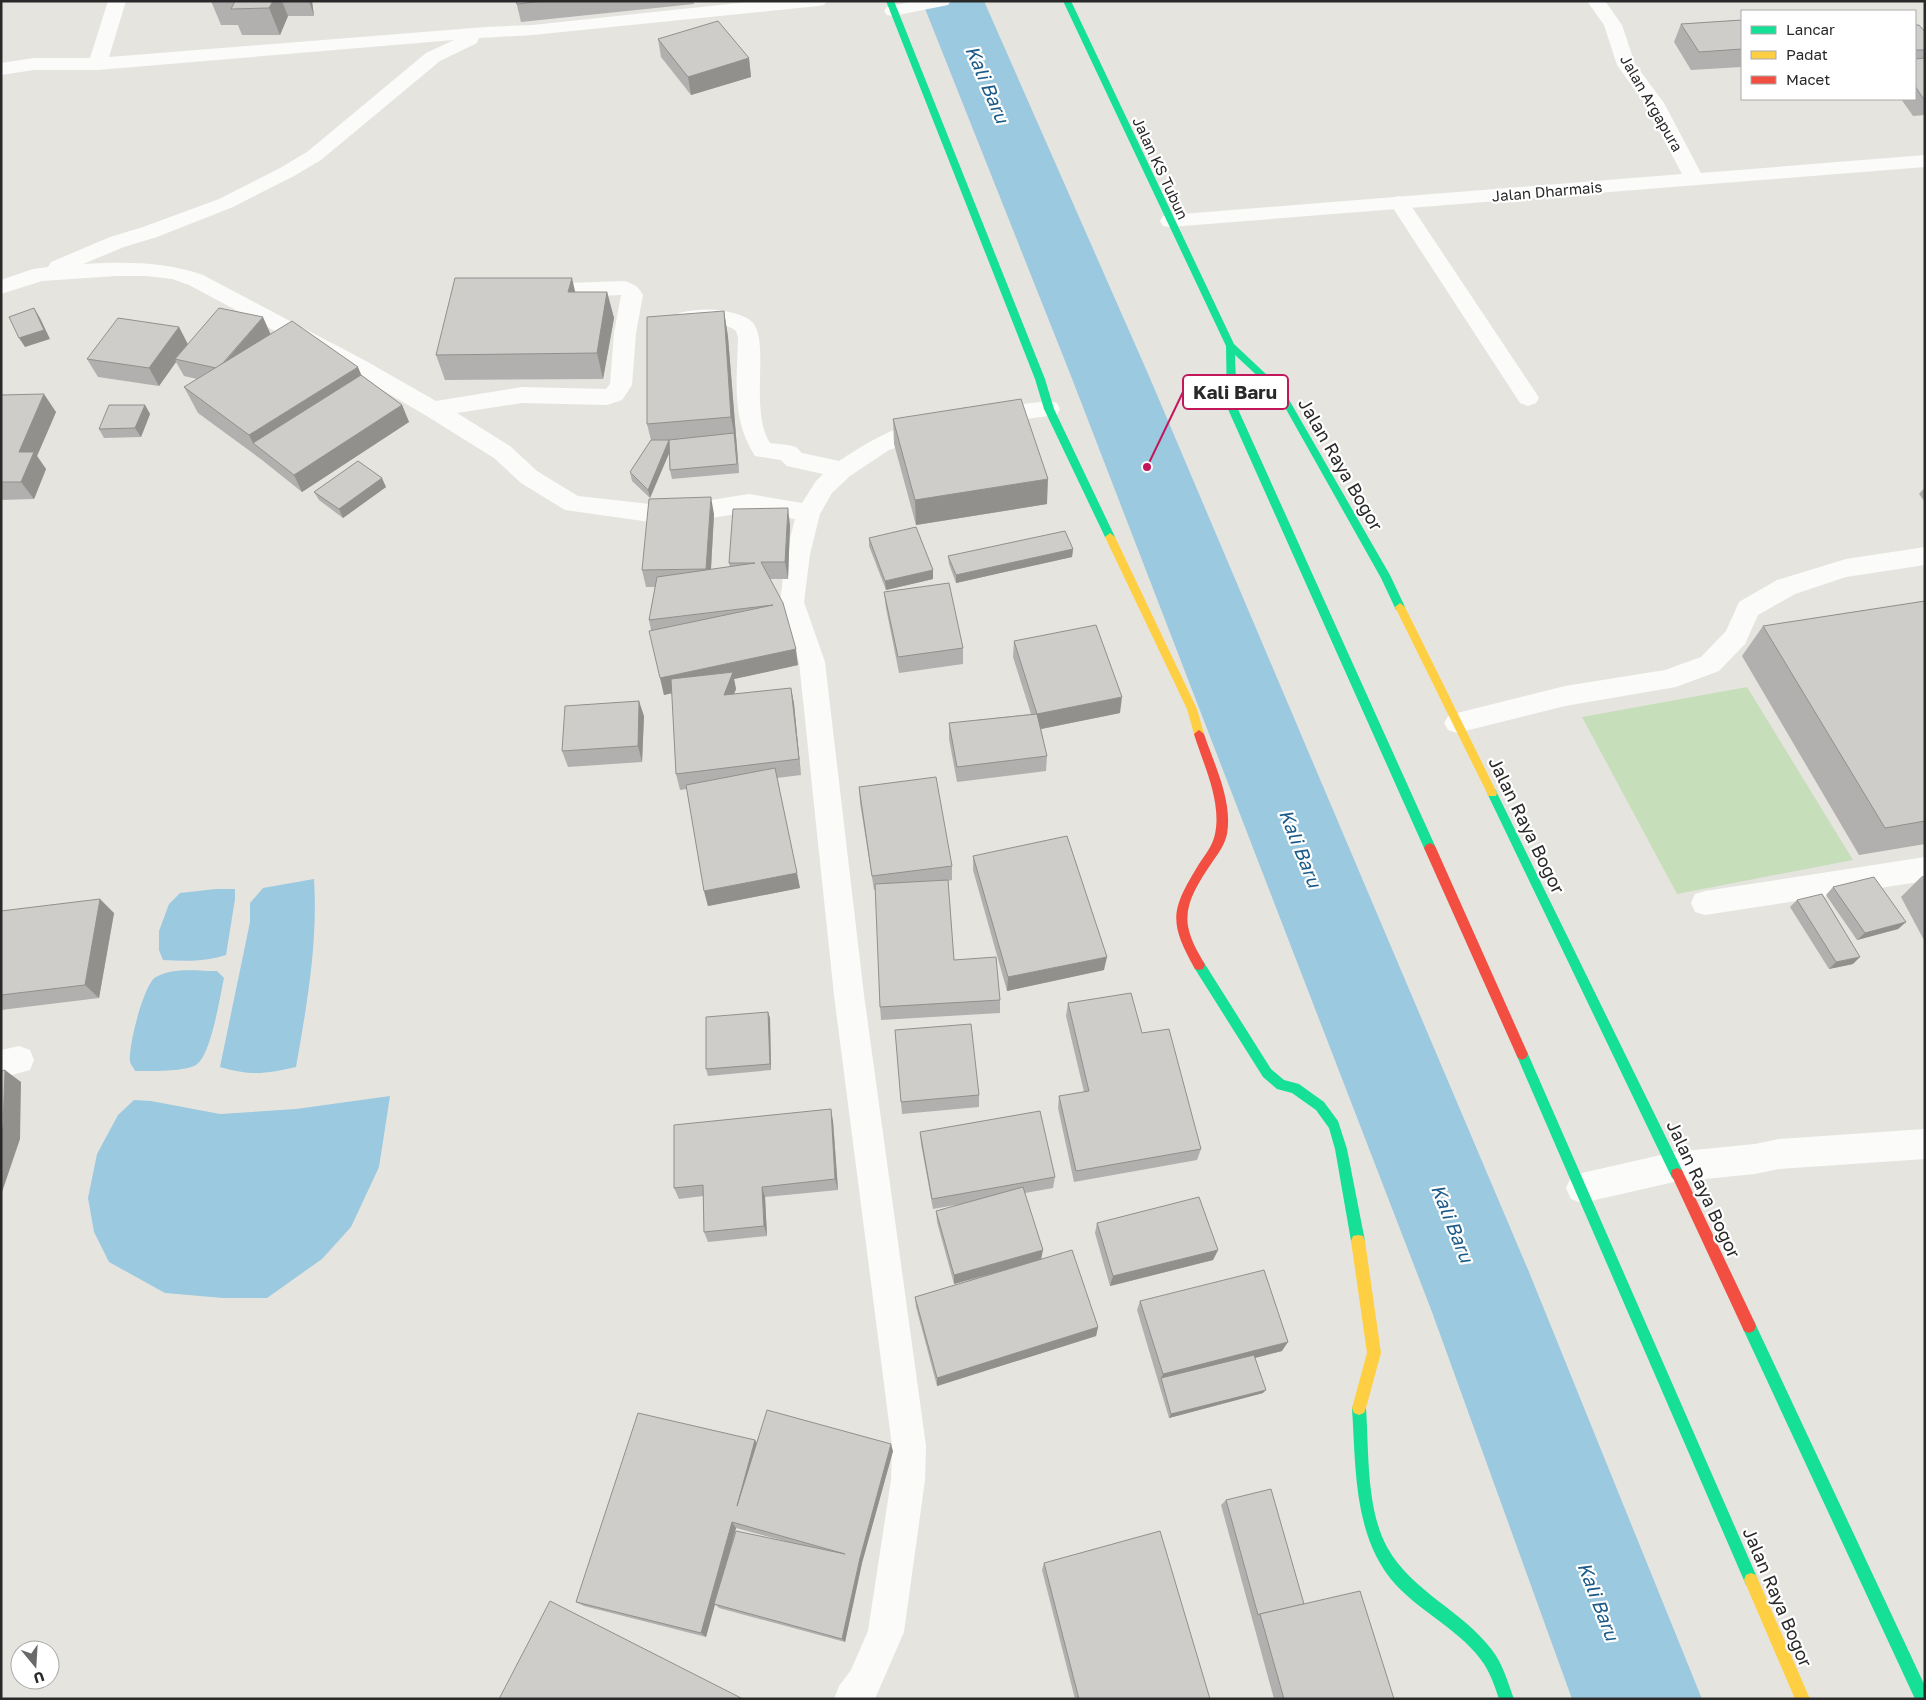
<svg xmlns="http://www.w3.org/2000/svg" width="1926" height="1700" viewBox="0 0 1926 1700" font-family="'Golos Text',sans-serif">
	<rect width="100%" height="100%" fill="#e6e4df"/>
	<polygon fill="#c7debb" points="1747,687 1853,860 1677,894 1582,717"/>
	<g fill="#9ac9e0">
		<path d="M 314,879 C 318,943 307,1004 296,1067 C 265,1074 251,1076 220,1067 L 250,922 L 250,903 L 263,888 Z"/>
		<path d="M 216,889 L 235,889 L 235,899 L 226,955 C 205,962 185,961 163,960 L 159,950 L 159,931 L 169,904 L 180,893 Z"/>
		<path d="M 217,971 L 224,978 C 220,996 211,1056 196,1065 C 184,1072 150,1071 135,1071 C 134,1068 130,1064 130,1061 C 128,1047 144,983 156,977 C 173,967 198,971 217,971 Z"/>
		<polygon points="390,1096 379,1167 351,1227 322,1259 267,1298 223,1298 165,1293 109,1262 94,1232 88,1198 97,1154 118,1115 134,1100 151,1101 220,1114 296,1109"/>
	</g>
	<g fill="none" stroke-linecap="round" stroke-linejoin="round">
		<polygon fill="#9ac9e0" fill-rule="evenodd" points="922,1 984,1 1149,376 1529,1272 1702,1699 1572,1699 1432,1312 1071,376"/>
		<g fill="#fbfbfa" fill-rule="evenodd">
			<polygon points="1399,196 1406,198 1536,393 1539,398 1536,403 1528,406 1520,403 1389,202 1392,198"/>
			<polygon points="1925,547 1925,565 1846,577 1795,594 1758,615 1745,644 1719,671 1676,687 1565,706 1457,733 1448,730 1444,723 1448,716 1457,713 1565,686 1665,670 1701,657 1726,631 1739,602 1777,580 1846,559"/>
			<polygon points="1925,857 1925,881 1705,915 1695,912 1691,903 1695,894 1705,891"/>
			<polygon points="1925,1129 1925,1159 1779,1169 1755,1174 1674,1182 1582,1203 1571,1199 1566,1188 1571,1177 1582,1173 1674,1152 1755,1144 1779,1139"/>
		</g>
		<g fill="#fbfbfa" fill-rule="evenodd">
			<path d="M 108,1 L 126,1 L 109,57 L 486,27 L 533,25 L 757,1 L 827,1 L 824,5 L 818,6 L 533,35 L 479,38 L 477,43 L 440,61 L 321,160 L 294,176 L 233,207 L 157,237 L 124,247 L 83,264 C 126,262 161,261 203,275 L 366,361 L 436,401 L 522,387 L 606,389 L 610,384 L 614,333 L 621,295 L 538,298 L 531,296 L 527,291 L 531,286 L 538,284 L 624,281 C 634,284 638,286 643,295 L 636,333 L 632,385 L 622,400 L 607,405 L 522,403 L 457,413 L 510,446 L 537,471 L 578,496 L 650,504 L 679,505 L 749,494 L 802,503 L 816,481 L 823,474 L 787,466 L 781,460 L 755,456 C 731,419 737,380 738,338 L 736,331 C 720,318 698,328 679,323 L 676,318 L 679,313 C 695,309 713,308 729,312 C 737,314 747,316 753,323 C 770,343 749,410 770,443 L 788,445 L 796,447 L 802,453 L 839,461 C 862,446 909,415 937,423 L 940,429 L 937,435 L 889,450 L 850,476 L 832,493 L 820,514 L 810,554 L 804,602 L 825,662 L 864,995 L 926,1446 L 925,1480 L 904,1632 L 875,1699 L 834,1699 L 839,1686 L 851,1670 L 868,1631 L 891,1480 L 892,1446 L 834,995 L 799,662 L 780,602 L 786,554 L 795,519 L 749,512 L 679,523 L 650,522 L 565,510 L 521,483 L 494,458 L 425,415 L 350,371 L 189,285 L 172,279 L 146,276 L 116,276 L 42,281 L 1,294 L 1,280 L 33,269 L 48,267 L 51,262 L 110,237 L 143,227 L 219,199 L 280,168 L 307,152 L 426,53 L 454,40 L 98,70 L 34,70 L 1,75 L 1,63 L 34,58 L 90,58 Z"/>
			<polygon points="914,1 951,1 948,5 893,16 887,15 884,11 887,7"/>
			<polygon points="1587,1 1605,1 1622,25 1635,64 1664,103 1701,173 1925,155 1925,167 1170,227 1163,226 1160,221 1163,216 1170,215 1682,174 1645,104 1617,65 1604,25"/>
			<polygon points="1049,401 1057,403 1060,409 1057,415 988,424 980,422 977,416 980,410 988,408"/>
			<polygon points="19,1046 30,1050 34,1060 30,1070 1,1078 1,1050"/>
		</g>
		<g fill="#16e098" fill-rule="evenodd">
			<polygon points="886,1 894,1 1045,379 1054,409 1115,537 1113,540 1110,541 1105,537 1044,409 1035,379"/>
			<polygon points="1063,1 1071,1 1234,344 1284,391 1390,575 1405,607 1404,610 1396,610 1381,578 1278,395 1235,355 1237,407 1436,848 1434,851 1426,851 1424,848 1227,407 1226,346"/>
			<polygon points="1492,788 1496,790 1497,793 1682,1170 1683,1174 1682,1178 1677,1180 1672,1178 1487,793 1488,790"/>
			<polygon points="1199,960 1203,961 1271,1069 1284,1080 1299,1084 1324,1102 1338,1121 1347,1149 1365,1241 1363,1246 1358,1247 1353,1246 1351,1241 1335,1149 1329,1128 1316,1110 1292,1093 1277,1089 1263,1077 1195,969 1193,965 1195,961"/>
			<polygon points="1522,1048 1526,1050 1528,1054 1756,1575 1758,1580 1756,1585 1751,1587 1746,1585 1516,1054 1518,1050"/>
			<polygon points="1749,1319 1754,1321 1925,1686 1925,1699 1915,1699 1744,1331 1742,1326 1744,1321"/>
			<path d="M 1359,1401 L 1364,1403 L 1366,1408 C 1369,1451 1366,1508 1387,1547 C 1412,1592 1462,1610 1492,1650 C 1503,1664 1508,1683 1514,1699 L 1499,1699 C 1495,1687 1491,1675 1484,1664 C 1462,1631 1423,1614 1396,1585 C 1353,1538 1356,1468 1352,1408 L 1354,1403 Z"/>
		</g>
		<g fill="#ffcf43" fill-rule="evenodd">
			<polygon points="1110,533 1115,537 1197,709 1204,734 1203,737 1195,737 1194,734 1187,709 1105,537"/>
			<polygon points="1400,603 1405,607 1497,793 1496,796 1488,796 1487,793 1395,607"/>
			<polygon points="1358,1235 1363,1236 1365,1241 1381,1353 1366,1408 1364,1413 1359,1415 1354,1413 1352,1408 1367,1353 1351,1241 1353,1236"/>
			<polygon points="1751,1573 1756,1575 1810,1699 1795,1699 1744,1580 1746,1575"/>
		</g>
		<g fill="#f24e42" fill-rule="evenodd">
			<path d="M 1199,730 L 1204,734 C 1214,764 1233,801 1227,834 C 1225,845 1217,855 1211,864 C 1197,885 1181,908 1190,934 C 1193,945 1200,955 1205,965 L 1203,969 L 1199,970 L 1195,969 C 1168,921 1171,910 1199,864 C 1205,855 1213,845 1215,834 C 1222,801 1203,764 1194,734 Z"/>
			<polygon points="1430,843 1434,845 1436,848 1528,1054 1526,1058 1522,1060 1518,1058 1516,1054 1424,848 1426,845"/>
			<polygon points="1677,1168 1682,1170 1754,1321 1756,1326 1754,1331 1749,1333 1744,1331 1671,1174 1672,1170"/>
		</g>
	</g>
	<g fill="#b2b0ae" fill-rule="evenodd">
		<polygon points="211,1 312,1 314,16 288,16 280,35 242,35 238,25 221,25"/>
		<polygon points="516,1 694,1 694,4 521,22"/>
		<polygon points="1742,20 1742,67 1691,70 1674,42 1681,24"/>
		<polygon points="1915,25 1925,32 1925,115 1913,116 1901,99 1915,99"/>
		<polygon points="658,39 749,58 751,77 691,95 661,57"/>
		<polygon points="575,292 607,292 614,318 603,379 445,380 436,355"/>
		<polygon points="724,311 728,337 739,473 672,479 670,470 669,452 650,498 632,481 630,472 651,440 647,424"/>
		<polygon points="179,327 188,344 271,334 361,375 402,405 409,422 302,492 262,460 198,413 184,387 197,379 184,376 176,362 159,386 98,377 87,359"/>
		<polygon points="1,395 56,412 37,456 46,469 34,499 1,500"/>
		<polygon points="145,405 150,414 141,437 104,438 99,429"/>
		<polygon points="893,419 1047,504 916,525 894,444"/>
		<polygon points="386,487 343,518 319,500 314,492"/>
		<polygon points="1925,487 1925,502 1919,494"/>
		<polygon points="714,514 711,570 730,567 729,563 790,525 788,579 770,579 798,665 734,679 736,689 734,694 791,688 794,704 801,775 777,778 800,888 708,906 704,891 687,789 680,790 676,774 672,693 664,695 649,620 655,587 646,587 642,570"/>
		<polygon points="869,538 933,579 886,590 869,546"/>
		<polygon points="1073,549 1072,557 956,583 949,564 948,556"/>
		<polygon points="884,592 963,648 963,664 899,673 886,608"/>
		<polygon points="1925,601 1925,844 1859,855 1742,656 1763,626"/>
		<polygon points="1014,641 1120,713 1041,729 1047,756 1046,771 957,782 949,739 949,723 1031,714 1013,657"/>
		<polygon points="644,716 642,762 568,767 562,751"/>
		<polygon points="859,787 952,866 952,880 948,881 954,960 1000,1000 1000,1013 881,1020 880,1007 876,890 874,890 860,803"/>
		<polygon points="973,856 1104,970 1007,991 973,870"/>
		<polygon points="1922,876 1925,876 1925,942 1901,897"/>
		<polygon points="1833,887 1906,922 1898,929 1857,940 1826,895"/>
		<polygon points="1797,900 1853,964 1829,969 1790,907"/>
		<polygon points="1,911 114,913 99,998 1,1010"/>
		<polygon points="1068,1003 1201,1149 1197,1160 1074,1182 1058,1108 1059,1096 1084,1092 1066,1016"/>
		<polygon points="768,1012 770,1018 771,1070 708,1076 706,1069"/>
		<polygon points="895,1030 979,1095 979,1107 902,1114"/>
		<polygon points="833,1121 838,1190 765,1197 767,1236 708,1242 704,1232 703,1196 679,1199 674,1188"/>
		<polygon points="920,1132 1055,1177 1053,1188 1025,1193 1041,1259 1098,1327 1096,1336 937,1386 916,1307 915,1297 1000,1271 954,1284 937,1222 936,1211 961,1204 933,1209 921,1144"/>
		<polygon points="1097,1223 1218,1250 1213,1260 1110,1286 1095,1233"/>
		<polygon points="1140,1301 1282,1351 1255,1358 1263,1393 1169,1418 1137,1310"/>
		<path d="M 755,1440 L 757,1444 L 893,1451 L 862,1563 L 845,1642 L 719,1608 L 715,1604 L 706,1637 L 584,1606 L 576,1602 ZM 736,1528 L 785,1541 L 722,1581 Z"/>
		<polygon points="1226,1500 1304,1604 1394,1699 1274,1699 1221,1505"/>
		<polygon points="1044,1563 1210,1699 1075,1699 1042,1570"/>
	</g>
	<g fill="#91908d">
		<polygon points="273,1 282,1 288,16 280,35 269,8"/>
		<polygon points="309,1 312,1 314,16"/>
		<polygon points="749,58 751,77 691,95 688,77"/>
		<polygon points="572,278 578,304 568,292"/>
		<polygon points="607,292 614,318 603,379 597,353"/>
		<polygon points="34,308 40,318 50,339 25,347 19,338"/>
		<polygon points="724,311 728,337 739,473 734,433 731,417"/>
		<polygon points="263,317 271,335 219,369"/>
		<polygon points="179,327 188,345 175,359 176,362 159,386 149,368"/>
		<polygon points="358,367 369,393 253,443 249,435"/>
		<polygon points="44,394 56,412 37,456 46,469 34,499 21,482 19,452"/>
		<polygon points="145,405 150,414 141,437 135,428"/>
		<polygon points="402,405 409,422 302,492 294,475"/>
		<polygon points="669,440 671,449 650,498 648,490"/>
		<polygon points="382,478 386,487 343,518 339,509"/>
		<polygon points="1048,479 1047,504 916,525 915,500"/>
		<polygon points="711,497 714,514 710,585 706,569"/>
		<polygon points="788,508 790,525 788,579 785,562"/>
		<polygon points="1073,549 1072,557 956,583 956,575"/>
		<polygon points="933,570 933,579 886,590 885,581"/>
		<polygon points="796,649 798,665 734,679 736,689 727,711 724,695 730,680 664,695 660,678"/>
		<polygon points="791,688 794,704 801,775 799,759"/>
		<polygon points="1122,697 1120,713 1036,730 1037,714"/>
		<polygon points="639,701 644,716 642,762 638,746"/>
		<polygon points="797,873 800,888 708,906 704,891"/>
		<polygon points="100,899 114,913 99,998 85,985"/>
		<polygon points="1906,922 1898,929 1857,940 1865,933"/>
		<polygon points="1107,957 1104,970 1007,991 1008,977"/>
		<polygon points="1860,957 1853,964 1829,969 1836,962"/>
		<polygon points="768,1012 770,1018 771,1070 770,1064"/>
		<polygon points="5,1070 21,1082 20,1139 1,1195 1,1133"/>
		<polygon points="831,1109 833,1121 838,1190 835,1179"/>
		<polygon points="762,1187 765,1197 767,1236 764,1226"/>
		<polygon points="1043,1250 1041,1260 954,1284 954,1275"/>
		<polygon points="1218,1250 1213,1260 1110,1286 1113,1276"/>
		<polygon points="1098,1327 1096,1336 937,1386 937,1378"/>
		<polygon points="1288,1342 1282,1351 1162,1382 1161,1378 1163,1374"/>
		<polygon points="1266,1390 1263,1393 1169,1418 1171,1414"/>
		<polygon points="755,1440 759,1447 737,1506"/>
		<polygon points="891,1444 893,1451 862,1563 845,1642 842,1639 860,1558"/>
		<polygon points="732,1522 736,1528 706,1637 701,1633"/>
	</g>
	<g fill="#cfcdca" stroke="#91908d">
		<polygon points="235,1 273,1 269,8 231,9"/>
		<polygon points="516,1 543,1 517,4"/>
		<polygon points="1742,20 1742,49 1699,52 1681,24"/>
		<polygon points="718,21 749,58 688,77 658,39"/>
		<polygon points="1915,25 1919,25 1925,32 1925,50 1915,50"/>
		<polygon points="1925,58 1925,98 1923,98 1915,86 1915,59"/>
		<polygon points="455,278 572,278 568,292 607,292 597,353 436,355"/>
		<polygon points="34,308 44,330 19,338 9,317"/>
		<polygon points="219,308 263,317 223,363 216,368 175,359"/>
		<polygon points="724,311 731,417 647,424 647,317"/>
		<polygon points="118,318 179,327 149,368 87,359"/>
		<polygon points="292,321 358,367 249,435 184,387"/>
		<polygon points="361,375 402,405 294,475 253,443"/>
		<polygon points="44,394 19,452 34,452 21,482 1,482 1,395"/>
		<polygon points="1021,399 1048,479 915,500 893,419"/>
		<polygon points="109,405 145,405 135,428 99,429"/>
		<polygon points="734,433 737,464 670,470 669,440"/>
		<polygon points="651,440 669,440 648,490 630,472"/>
		<polygon points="358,461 382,478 339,509 314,492"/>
		<polygon points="711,497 706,569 642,570 649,499"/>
		<polygon points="788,508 785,562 761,562 783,603 796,649 660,678 649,631 773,605 649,620 657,577 755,563 729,563 733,509"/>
		<polygon points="916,527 933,570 885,581 869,538"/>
		<polygon points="1065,531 1073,549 956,575 948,556"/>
		<polygon points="949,583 963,648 898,657 884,592"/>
		<polygon points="1925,601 1925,821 1885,828 1763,626"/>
		<polygon points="1096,625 1122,697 1037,714 1014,641"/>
		<polygon points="733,672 724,695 791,688 799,759 676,774 671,679"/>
		<polygon points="639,701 638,746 562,751 565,706"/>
		<polygon points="1037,714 1047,756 957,767 949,723"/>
		<polygon points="775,768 797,873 704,891 686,785"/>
		<polygon points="936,777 952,866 872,876 859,787"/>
		<polygon points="1067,836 1107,957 1008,977 973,856"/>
		<polygon points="1874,877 1906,922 1865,933 1833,887"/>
		<polygon points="948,880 954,960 996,957 1000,1000 880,1007 875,884"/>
		<polygon points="1822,894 1860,957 1836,962 1797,900"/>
		<polygon points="100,899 85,985 1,995 1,911"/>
		<polygon points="1131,993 1142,1033 1169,1029 1201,1149 1076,1171 1059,1096 1089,1091 1068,1003"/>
		<polygon points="768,1012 770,1064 706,1069 706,1017"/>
		<polygon points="971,1024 979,1095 901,1102 895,1030"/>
		<polygon points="5,1070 3,1127 1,1133 1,1071"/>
		<polygon points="831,1109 835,1179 762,1187 764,1226 704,1232 703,1185 674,1188 674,1125"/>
		<polygon points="1040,1111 1055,1177 932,1199 920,1132"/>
		<polygon points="1023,1187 1043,1250 954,1275 936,1211"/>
		<polygon points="1199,1197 1218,1250 1113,1276 1097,1223"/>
		<polygon points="1072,1250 1098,1327 937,1378 915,1297"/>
		<polygon points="1264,1270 1288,1342 1163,1374 1140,1301"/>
		<polygon points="1254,1355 1266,1390 1171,1414 1161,1378"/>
		<polygon points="767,1410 891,1444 860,1558 842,1639 714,1604 736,1531 845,1554 732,1522 701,1633 576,1602 638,1413 755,1440 737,1506"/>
		<polygon points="1271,1489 1304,1604 1260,1614 1258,1615 1226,1500"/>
		<polygon points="1160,1531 1210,1699 1079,1699 1044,1563"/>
		<polygon points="1360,1591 1394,1699 1284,1699 1260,1614"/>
		<polygon points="550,1601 743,1699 499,1699"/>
	</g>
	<g text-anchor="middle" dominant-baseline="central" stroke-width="4.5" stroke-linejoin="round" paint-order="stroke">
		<g font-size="15" fill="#292929" stroke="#fff">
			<text transform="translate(1652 103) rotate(60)">Jalan Argapura</text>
			<text transform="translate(1161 168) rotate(65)">Jalan KS Tubun</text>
			<text transform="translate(1547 191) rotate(-5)">Jalan Dharmais</text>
		</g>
		<g font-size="18" fill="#292929" stroke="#fff">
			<text transform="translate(1341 464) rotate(60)">Jalan Raya Bogor</text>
			<text transform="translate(1527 825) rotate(64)">Jalan Raya Bogor</text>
			<text transform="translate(1704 1189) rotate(65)">Jalan Raya Bogor</text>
			<text transform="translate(1778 1597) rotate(67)">Jalan Raya Bogor</text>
		</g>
		<g font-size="19" font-style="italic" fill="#1c5b89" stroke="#fff">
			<text transform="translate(988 84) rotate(67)">Kali Baru</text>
			<text transform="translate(1301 848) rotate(68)">Kali Baru</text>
			<text transform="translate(1453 1223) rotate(68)">Kali Baru</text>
			<text transform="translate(1599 1601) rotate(69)">Kali Baru</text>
		</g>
	</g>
	<path fill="none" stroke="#c2185b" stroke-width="2" d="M1147 467L1183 392"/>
	<circle fill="#c2185b" stroke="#fff" stroke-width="2" cx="1147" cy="467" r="5"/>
	<rect fill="#fff" stroke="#c2185b" stroke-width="2" x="1183" y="375" width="105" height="34" rx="5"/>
	<g font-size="19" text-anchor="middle" font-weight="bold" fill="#292929">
		<text x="1235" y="399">Kali Baru</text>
	</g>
	<rect width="1926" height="1700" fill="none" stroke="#292929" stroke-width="5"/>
	<rect x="1741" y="10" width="175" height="90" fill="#ffffff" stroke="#a9a9a9"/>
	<rect x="1751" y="26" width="25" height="8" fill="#16e098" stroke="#a9a9a9"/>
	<text x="1786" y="35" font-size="15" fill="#292929">Lancar</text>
	<rect x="1751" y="51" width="25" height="8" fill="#ffcf43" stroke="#a9a9a9"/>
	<text x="1786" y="60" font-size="15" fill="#292929">Padat</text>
	<rect x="1751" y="76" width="25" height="8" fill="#f24e42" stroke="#a9a9a9"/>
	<text x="1786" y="85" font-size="15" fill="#292929">Macet</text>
	<g transform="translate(35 1665) rotate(162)"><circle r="24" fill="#ffffff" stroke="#a9a9a9"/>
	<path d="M0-4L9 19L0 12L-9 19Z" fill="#6b6a69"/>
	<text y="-8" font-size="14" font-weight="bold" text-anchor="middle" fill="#292929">U</text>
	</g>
</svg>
